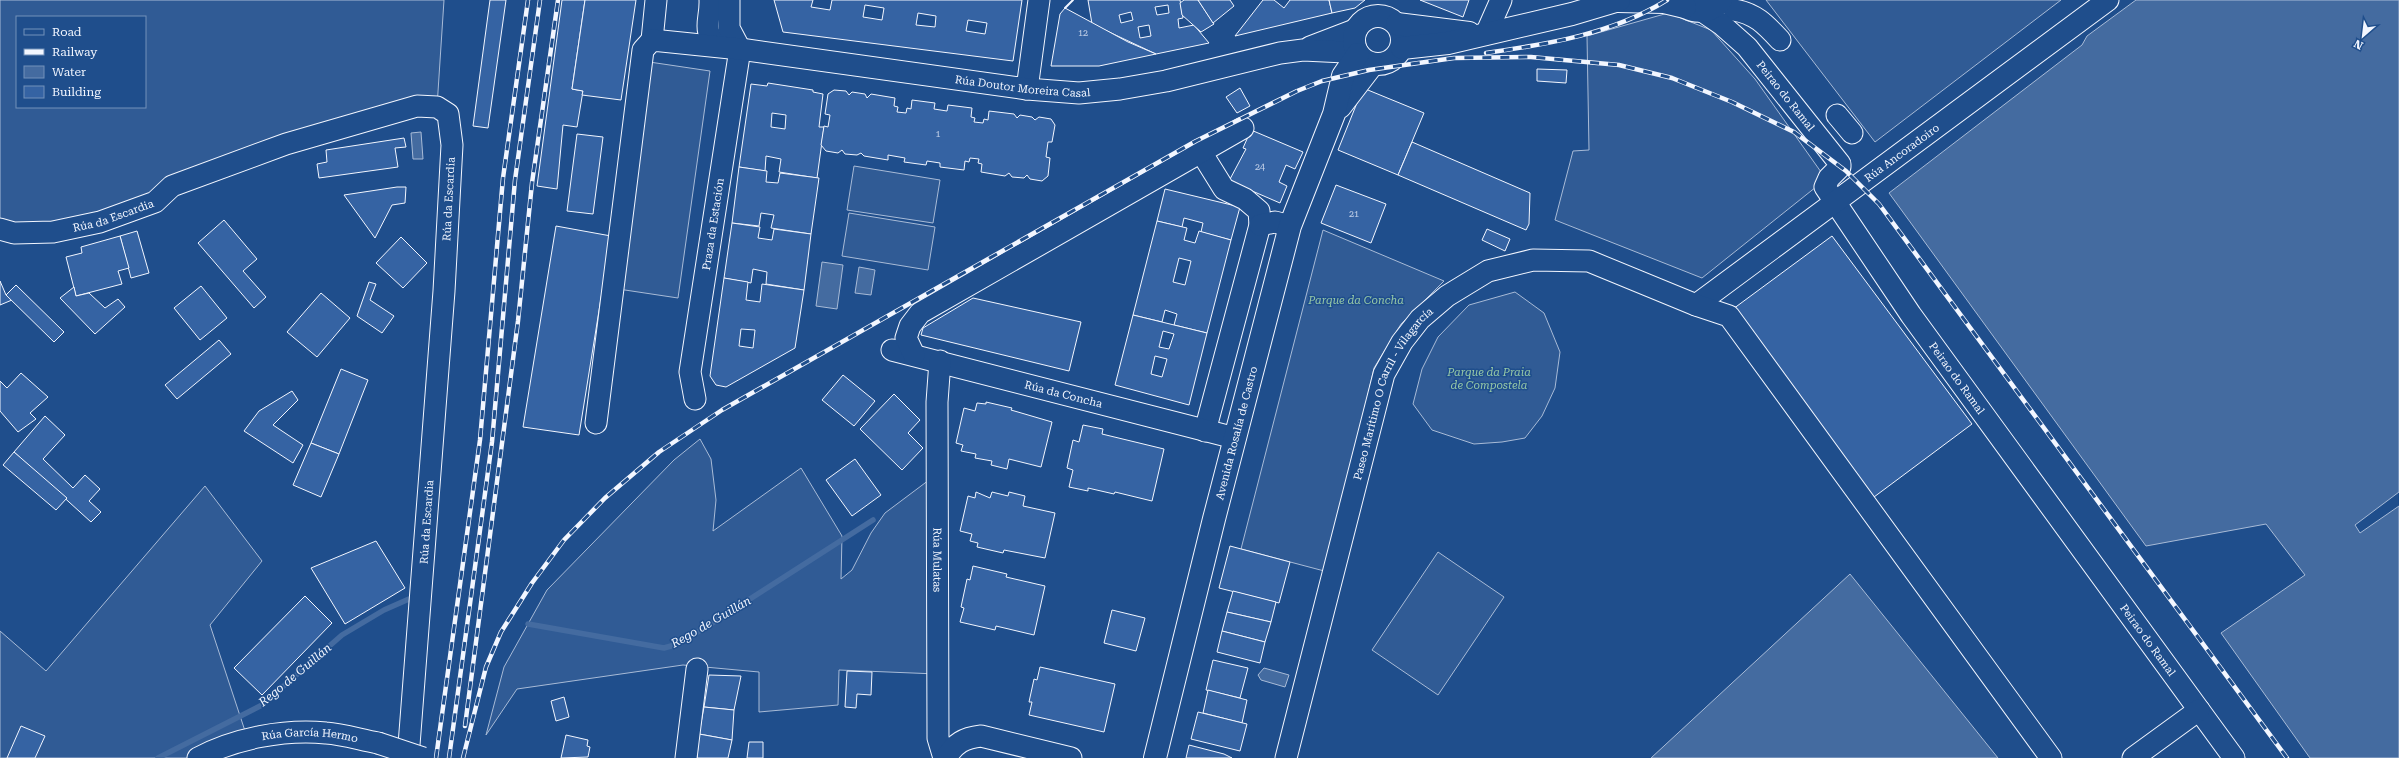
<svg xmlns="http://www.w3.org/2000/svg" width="2399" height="758" viewBox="0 0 2399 758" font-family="'Roboto Serif',serif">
	<rect width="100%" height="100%" fill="#1f4e8c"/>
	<g fill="#305b95" stroke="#a8bbd7" fill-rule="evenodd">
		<path d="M 0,0 L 444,0 L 437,107 L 417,106 L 100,222 L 0,229 ZM 17,17 L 145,17 L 145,107 L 17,107 Z"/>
		<polygon points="1766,0 2061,0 1875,142"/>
		<polygon points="1668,13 1711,30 1755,79 1826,179 1702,278 1555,220 1573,151 1589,150 1587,36"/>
		<polygon points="636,60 710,71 678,298 605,287"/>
		<polygon points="854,166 940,180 933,223 847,210"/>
		<polygon points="849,213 935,227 928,270 842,256"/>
		<polygon points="1323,230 1444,281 1401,324 1374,368 1328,572 1241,549"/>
		<polygon points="1515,292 1544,313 1560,352 1555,388 1542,416 1525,438 1502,442 1474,444 1432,430 1413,404 1422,369 1438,337 1469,305"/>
		<polygon points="700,439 711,459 716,500 713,531 801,468 842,536 841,579 852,570 871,533 885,513 937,474 937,674 839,670 838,705 759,712 759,672 683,665 517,689 486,735 504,667 547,590 674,460"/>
		<polygon points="205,486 262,561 210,625 248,740 198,758 0,758 0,631 46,671"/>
		<polygon points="1438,552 1504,597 1438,695 1372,650"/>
	</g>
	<g fill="#446ba0" stroke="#a8bbd7">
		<polygon points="2136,0 2399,0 2399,492 2355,525 2360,533 2399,506 2399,758 2310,758 2221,633 2305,575 2266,524 2146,546 1889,193 2082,45 2087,36"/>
		<polygon points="421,132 423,159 413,159 411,133"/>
		<polygon points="822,262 843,265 837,309 816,306"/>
		<polygon points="859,267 875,270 871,295 855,293"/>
		<polygon points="1850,574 1998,758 1651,758"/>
		<polygon points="1264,668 1289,675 1285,687 1261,680 1258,675"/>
	</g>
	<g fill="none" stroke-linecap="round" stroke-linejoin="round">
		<g stroke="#446ba0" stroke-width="5.5">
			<polyline points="528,624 664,648 678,644 714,622 873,520"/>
			<polyline points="158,758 262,705 342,635 384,610 409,599"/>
		</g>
	</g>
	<g fill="#3563a3" stroke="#f2f6ff" fill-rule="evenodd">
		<polygon points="490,0 506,0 488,128 473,126"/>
		<polygon points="562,0 585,0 572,89 583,91 577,127 563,125 557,189 537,186"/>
		<polygon points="585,0 636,0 621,100 582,95 583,91 572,89"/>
		<path d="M 774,0 L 813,0 L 811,7 L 830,10 L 832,0 L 1022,0 L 1013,61 L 783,32 ZM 865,5 L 884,8 L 882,20 L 863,17 ZM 918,13 L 936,16 L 935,27 L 916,25 ZM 968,20 L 987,23 L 985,34 L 966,31 Z"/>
		<path d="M 1088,0 L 1180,0 L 1183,18 L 1178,19 L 1179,28 L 1194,25 L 1209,43 L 1156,54 L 1092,24 ZM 1168,5 L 1169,13 L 1157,15 L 1155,7 ZM 1131,12 L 1133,20 L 1121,23 L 1119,15 ZM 1149,25 L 1151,36 L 1140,38 L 1138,27 Z"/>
		<polygon points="1184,0 1198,0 1214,24 1201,32 1182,15 1180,3"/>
		<polygon points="1198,0 1230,0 1234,6 1213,23"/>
		<polygon points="1263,0 1274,0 1284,8 1290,0 1329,0 1332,13 1235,36"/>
		<polygon points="1329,0 1365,0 1355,8 1332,13"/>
		<polygon points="1420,0 1469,0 1463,17"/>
		<polygon points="1065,8 1128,42 1156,54 1099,66 1051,66 1060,14"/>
		<polygon points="1537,69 1567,70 1566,83 1537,81"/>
		<path d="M 768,83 L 813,90 L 813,92 L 823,94 L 819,127 L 824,127 L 817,178 L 779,172 L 781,159 L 766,156 L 765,171 L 739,167 L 751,84 L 767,86 ZM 772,113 L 786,115 L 785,129 L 771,127 Z"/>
		<polygon points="1240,88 1250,106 1237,113 1226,97"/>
		<polygon points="1363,88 1424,113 1398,175 1338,150"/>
		<polygon points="834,90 846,91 849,95 852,92 865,94 867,98 871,94 895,98 894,106 898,107 897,112 906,113 907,108 911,109 912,100 935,103 934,109 947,111 948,105 972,108 971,117 975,118 974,122 983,123 984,119 988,120 989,111 1014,114 1017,118 1020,115 1032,117 1035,120 1039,117 1051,119 1055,125 1052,142 1048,142 1046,157 1050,158 1048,176 1042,181 1030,179 1027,175 1024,178 1012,177 1009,173 1005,176 981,172 982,164 978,163 979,159 970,158 969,162 965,161 964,170 940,167 940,163 927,161 926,165 904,162 905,158 888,155 888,160 864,156 861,153 857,155 845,154 842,150 838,153 826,151 821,145 824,126 828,127 830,115 825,114 828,94"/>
		<polygon points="1251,130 1303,152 1295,169 1286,165 1279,182 1287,186 1280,203 1229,181 1246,149 1243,148"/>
		<polygon points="577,134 603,137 593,214 567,211"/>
		<polygon points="404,138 406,147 395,148 398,167 319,178 317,164 327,162 326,150"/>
		<polygon points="1412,142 1530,193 1529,224 1526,230 1398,175"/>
		<polygon points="739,167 767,171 766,182 778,183 780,173 819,178 811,234 771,228 774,215 761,213 759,226 732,223"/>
		<polygon points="1336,185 1386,204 1371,243 1321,223"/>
		<polygon points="397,187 406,187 405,203 392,205 375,238 344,195"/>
		<polygon points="1165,189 1240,207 1231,240 1201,232 1203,223 1184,218 1182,227 1157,221"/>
		<polygon points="224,220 257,259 243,271 266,297 254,308 198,243"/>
		<path d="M 1157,221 L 1187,228 L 1184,240 L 1195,243 L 1199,231 L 1231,240 L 1207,333 L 1174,325 L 1177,314 L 1165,310 L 1162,322 L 1133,315 ZM 1179,258 L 1191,261 L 1185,285 L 1173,282 Z"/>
		<polygon points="732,223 760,227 758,238 772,240 774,229 811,234 804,290 766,284 767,272 753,269 751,283 724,278"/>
		<polygon points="556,226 611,236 579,435 523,427"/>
		<polygon points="1487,229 1510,239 1505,251 1482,240"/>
		<polygon points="137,231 149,273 131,278 120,236"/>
		<polygon points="120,236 129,268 118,271 122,284 76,296 66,257 82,253 81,247"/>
		<polygon points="1832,236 1972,424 1874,497 1733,309"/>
		<polygon points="401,237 427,263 403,288 376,263"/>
		<path d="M 724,278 L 748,282 L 746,300 L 760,302 L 762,284 L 804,290 L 795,348 L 726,387 L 716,385 L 710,376 ZM 741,329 L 755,330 L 753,348 L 739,346 Z"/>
		<polygon points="0,281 6,295 12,300 0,305"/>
		<polygon points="369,282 376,284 370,300 394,316 382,333 357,316"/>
		<polygon points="16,285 64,332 54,342 6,295"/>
		<polygon points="201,286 227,318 200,340 174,308"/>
		<polygon points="74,287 76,296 89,293 105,308 118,299 125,307 95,334 60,298"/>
		<polygon points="321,293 350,318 317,357 287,332"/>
		<polygon points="973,298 1081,322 1069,371 921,335 923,328"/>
		<path d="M 1133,315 L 1207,333 L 1189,405 L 1115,385 ZM 1163,331 L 1174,334 L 1169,349 L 1159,347 ZM 1155,356 L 1167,359 L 1162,377 L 1151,374 Z"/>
		<polygon points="219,340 231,354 177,399 165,385"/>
		<polygon points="341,369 368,380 339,454 311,443"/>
		<polygon points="21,373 48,397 30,413 36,419 18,432 0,411 0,381 7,388"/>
		<polygon points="843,375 875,401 854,426 822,400"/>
		<polygon points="292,391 298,400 273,425 303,445 293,463 244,431 259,411"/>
		<polygon points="894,394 920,420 908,433 923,448 902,470 860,429"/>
		<polygon points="986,402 1012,408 1011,410 1052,422 1041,467 1009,459 1007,469 991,465 992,461 975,458 976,454 961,451 963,445 956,443 964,408 975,411 977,403 986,404"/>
		<polygon points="45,416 65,435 43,459 73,488 85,475 100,489 89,501 101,512 91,522 14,452"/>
		<polygon points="1083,425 1103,429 1102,434 1164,449 1152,501 1115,492 1114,494 1088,488 1088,491 1069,487 1073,470 1067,468 1073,440 1079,442"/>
		<polygon points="311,443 339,454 321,497 293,485"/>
		<polygon points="14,452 67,498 56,510 3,465"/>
		<polygon points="855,459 881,495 852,516 826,480"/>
		<polygon points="976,492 990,498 992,492 1008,496 1009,492 1025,496 1023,506 1055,513 1045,558 1004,550 1003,553 977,547 978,543 970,541 972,534 960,531 968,496 975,498"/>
		<polygon points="376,541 405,588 345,624 311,568"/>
		<polygon points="1230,546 1290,562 1279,603 1219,588"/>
		<polygon points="973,566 1007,574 1006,577 1045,586 1034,635 996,626 995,630 960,622 964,608 961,607 967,579 970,580"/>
		<polygon points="1233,591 1276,602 1271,622 1227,612"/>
		<polygon points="305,596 332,623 262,695 234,668"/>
		<polygon points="1112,610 1145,618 1136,651 1104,643"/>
		<polygon points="1227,612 1271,622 1265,642 1222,631"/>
		<polygon points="1222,631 1265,642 1260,663 1217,652"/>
		<polygon points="1213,660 1248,668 1240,698 1206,690"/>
		<polygon points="1040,667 1115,684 1104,732 1029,715 1032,702 1029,702 1034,679 1037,680"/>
		<polygon points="847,671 872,672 871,695 857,694 856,708 845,707"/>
		<polygon points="709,675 741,676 734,710 704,707"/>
		<polygon points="1208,690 1247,700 1242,723 1203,713"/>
		<polygon points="564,697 569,717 556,721 551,701"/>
		<polygon points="704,707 734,710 732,740 699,734"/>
		<polygon points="1198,712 1247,724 1240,751 1191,739"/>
		<polygon points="21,726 45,736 35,758 7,758"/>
		<polygon points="699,734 732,740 728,758 697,758"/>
		<polygon points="566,735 588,740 587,746 590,747 588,757 561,758"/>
		<polygon points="749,742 763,742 763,758 747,758"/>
		<polygon points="1189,745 1224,754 1232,758 1186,758"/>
	</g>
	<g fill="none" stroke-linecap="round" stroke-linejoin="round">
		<g stroke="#f2f6ff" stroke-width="23">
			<g id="minor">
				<path d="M 710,0 C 711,21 700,31 720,46"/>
				<polyline points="729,0 729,28 740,49"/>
				<path d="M 1734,10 C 1755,13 1766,25 1780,40"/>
				<path id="s1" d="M 1702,11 L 1721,24 L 1747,47 L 1840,164 L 1840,167 L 1829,178 L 1825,187 L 1911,315 L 2234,758"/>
				<polyline points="1486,34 1501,0"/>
				<polyline points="652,40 656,0"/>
				<polyline points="1310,47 1357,29"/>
				<polyline points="1027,89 1039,0"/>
				<polyline points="1837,115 1852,133"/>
				<polyline points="1201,152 1224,189 1245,199 1259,211 1260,225 1205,431"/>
				<polyline points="1260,225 1275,222 1290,226"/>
				<path id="s2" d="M 0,229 L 14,233 L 53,232 L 100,222 L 155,202 L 172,186 L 286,144 L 417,106 L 437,107 L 448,114 L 452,145 L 444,291 L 408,758"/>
				<path id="s3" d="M 1696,305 L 2108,0"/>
				<path id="s4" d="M 892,350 L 1235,438"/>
				<polyline points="914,355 906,338 910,326 920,313 1243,128"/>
				<path id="s5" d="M 940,361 L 937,402 L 938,738 L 944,758"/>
				<path id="s6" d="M 695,399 L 690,372 L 740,49"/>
				<path id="s7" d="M 596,423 L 643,50 L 652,40 L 740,49 L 1027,89 L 1079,93 L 1120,89 L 1166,81 L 1280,53 L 1303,50 L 1345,52 L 1356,49"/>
				<path id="s8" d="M 198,758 C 235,738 285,729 326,733 C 343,734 361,740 378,743"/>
				<polyline points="686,758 697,669"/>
				<path d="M 946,758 C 955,743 964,738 981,736 L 1071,758"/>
				<path id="s9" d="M 1286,758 L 1384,374 L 1402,342 L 1420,319 L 1447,296 L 1488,271 L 1533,260 L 1589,261 L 1696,305 L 1729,316 L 2051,758"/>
				<polyline points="2133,758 2199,710"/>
			</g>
		</g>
		<g stroke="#f2f6ff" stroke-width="24">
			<g id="major">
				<path d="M 1678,0 C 1689,14 1710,15 1721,0"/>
				<polyline points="1618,1 1664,2 1685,7"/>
				<circle cx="1378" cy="40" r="24"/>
				<polyline points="1397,24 1469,33"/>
				<polyline points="1402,48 1448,43 1572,14 1619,0"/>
				<polyline points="1340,107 1373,64"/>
				<path id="s10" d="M 1155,758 L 1214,519 L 1290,226 L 1334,114 L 1343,76 L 1358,54"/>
			</g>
		</g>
		<use href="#minor" stroke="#1f4e8c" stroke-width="21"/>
		<use href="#major" stroke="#1f4e8c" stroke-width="22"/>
		<g stroke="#f2f6ff" stroke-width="4.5">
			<g id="rail">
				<path d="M 1486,53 C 1549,44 1612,34 1667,0"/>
				<polyline points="465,726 518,321 532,183 558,0"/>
				<polyline points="436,758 480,440 503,178 528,0"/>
				<polyline points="449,758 492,442 515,180 540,0"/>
				<polyline points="463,758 486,667 501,632 532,583 564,540 605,498 659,452 722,410 1196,141 1297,91 1322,81 1369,70 1454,58 1531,57 1619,65 1672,78 1732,102 1794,132 1846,171 1879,204 2287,758"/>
			</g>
		</g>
		<use href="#rail" stroke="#1f4e8c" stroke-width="3" stroke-dasharray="9" stroke-linecap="butt"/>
		<g stroke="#f2f6ff" stroke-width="23" stroke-linecap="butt">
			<polyline id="minor-bridge" points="378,743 423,758"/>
		</g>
		<use href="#minor-bridge" stroke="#1f4e8c" stroke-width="21"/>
		<polyline stroke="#f2f6ff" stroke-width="2" points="1065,8 1073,0"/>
	</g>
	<g text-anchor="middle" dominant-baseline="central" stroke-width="3" stroke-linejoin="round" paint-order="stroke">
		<g font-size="9" fill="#c3d1e8">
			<text x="1083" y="33">12</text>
			<text x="938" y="134">1</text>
			<text x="1260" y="167">24</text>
			<text x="1354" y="214">21</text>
		</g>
		<g font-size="11" fill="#f2f6ff" stroke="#1f4e8c">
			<text stroke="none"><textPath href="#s7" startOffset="763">Rúa Doutor Moreira Casal</textPath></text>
			<text stroke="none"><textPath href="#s1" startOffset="120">Peirao do Ramal</textPath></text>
			<text stroke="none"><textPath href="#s3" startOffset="256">Rúa Ancoradoiro</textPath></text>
			<text transform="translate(449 199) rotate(-87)">Rúa da Escardia</text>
			<text stroke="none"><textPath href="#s2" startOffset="116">Rúa da Escardia</textPath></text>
			<text stroke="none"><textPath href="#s6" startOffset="177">Praza da Estación</textPath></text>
			<text stroke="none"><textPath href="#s1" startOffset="468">Peirao do Ramal</textPath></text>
			<text stroke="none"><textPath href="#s4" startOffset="177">Rúa da Concha</textPath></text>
			<text stroke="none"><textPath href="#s9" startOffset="382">Paseo Marítimo O Carril - Vilagarcía</textPath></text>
			<text stroke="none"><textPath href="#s10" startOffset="335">Avenida Rosalía de Castro</textPath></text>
			<text transform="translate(427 522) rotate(-86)">Rúa da Escardia</text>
			<text stroke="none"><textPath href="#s5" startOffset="199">Rúa Mulatas</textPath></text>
			<text stroke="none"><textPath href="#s1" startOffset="792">Peirao do Ramal</textPath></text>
			<text stroke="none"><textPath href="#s8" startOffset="116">Rúa García Hermo</textPath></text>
		</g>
		<g font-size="11" font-style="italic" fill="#97c8a6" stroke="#1f4e8c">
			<text x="1356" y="300">Parque da Concha</text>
			<text x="1489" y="372">Parque da Praia<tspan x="1489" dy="13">de Compostela</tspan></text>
		</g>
		<g font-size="12" font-style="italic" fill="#f2f6ff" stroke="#1f4e8c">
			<text transform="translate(711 622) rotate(-30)">Rego de Guillán</text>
			<text transform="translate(295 675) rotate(-40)">Rego de Guillán</text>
		</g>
	</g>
	<rect x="16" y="16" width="130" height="92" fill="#1f4e8c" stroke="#7391ba"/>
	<rect x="24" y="29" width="20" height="6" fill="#1f4e8c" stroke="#7391ba"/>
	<text x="52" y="36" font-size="12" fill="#f2f6ff">Road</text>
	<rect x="24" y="49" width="20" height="6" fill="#f2f6ff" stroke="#7391ba"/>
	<text x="52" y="56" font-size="12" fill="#f2f6ff">Railway</text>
	<rect x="24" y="66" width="20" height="12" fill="#446ba0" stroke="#7391ba"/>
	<text x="52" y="76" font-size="12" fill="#f2f6ff">Water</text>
	<rect x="24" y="86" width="20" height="12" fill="#3563a3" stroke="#7391ba"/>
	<text x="52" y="96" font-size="12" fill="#f2f6ff">Building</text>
	<g transform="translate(2363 36) rotate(208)" stroke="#1f4e8c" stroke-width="3" paint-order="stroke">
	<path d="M0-3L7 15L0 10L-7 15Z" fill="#f2f6ff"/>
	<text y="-6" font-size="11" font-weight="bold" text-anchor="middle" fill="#f2f6ff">N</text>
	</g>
</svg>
